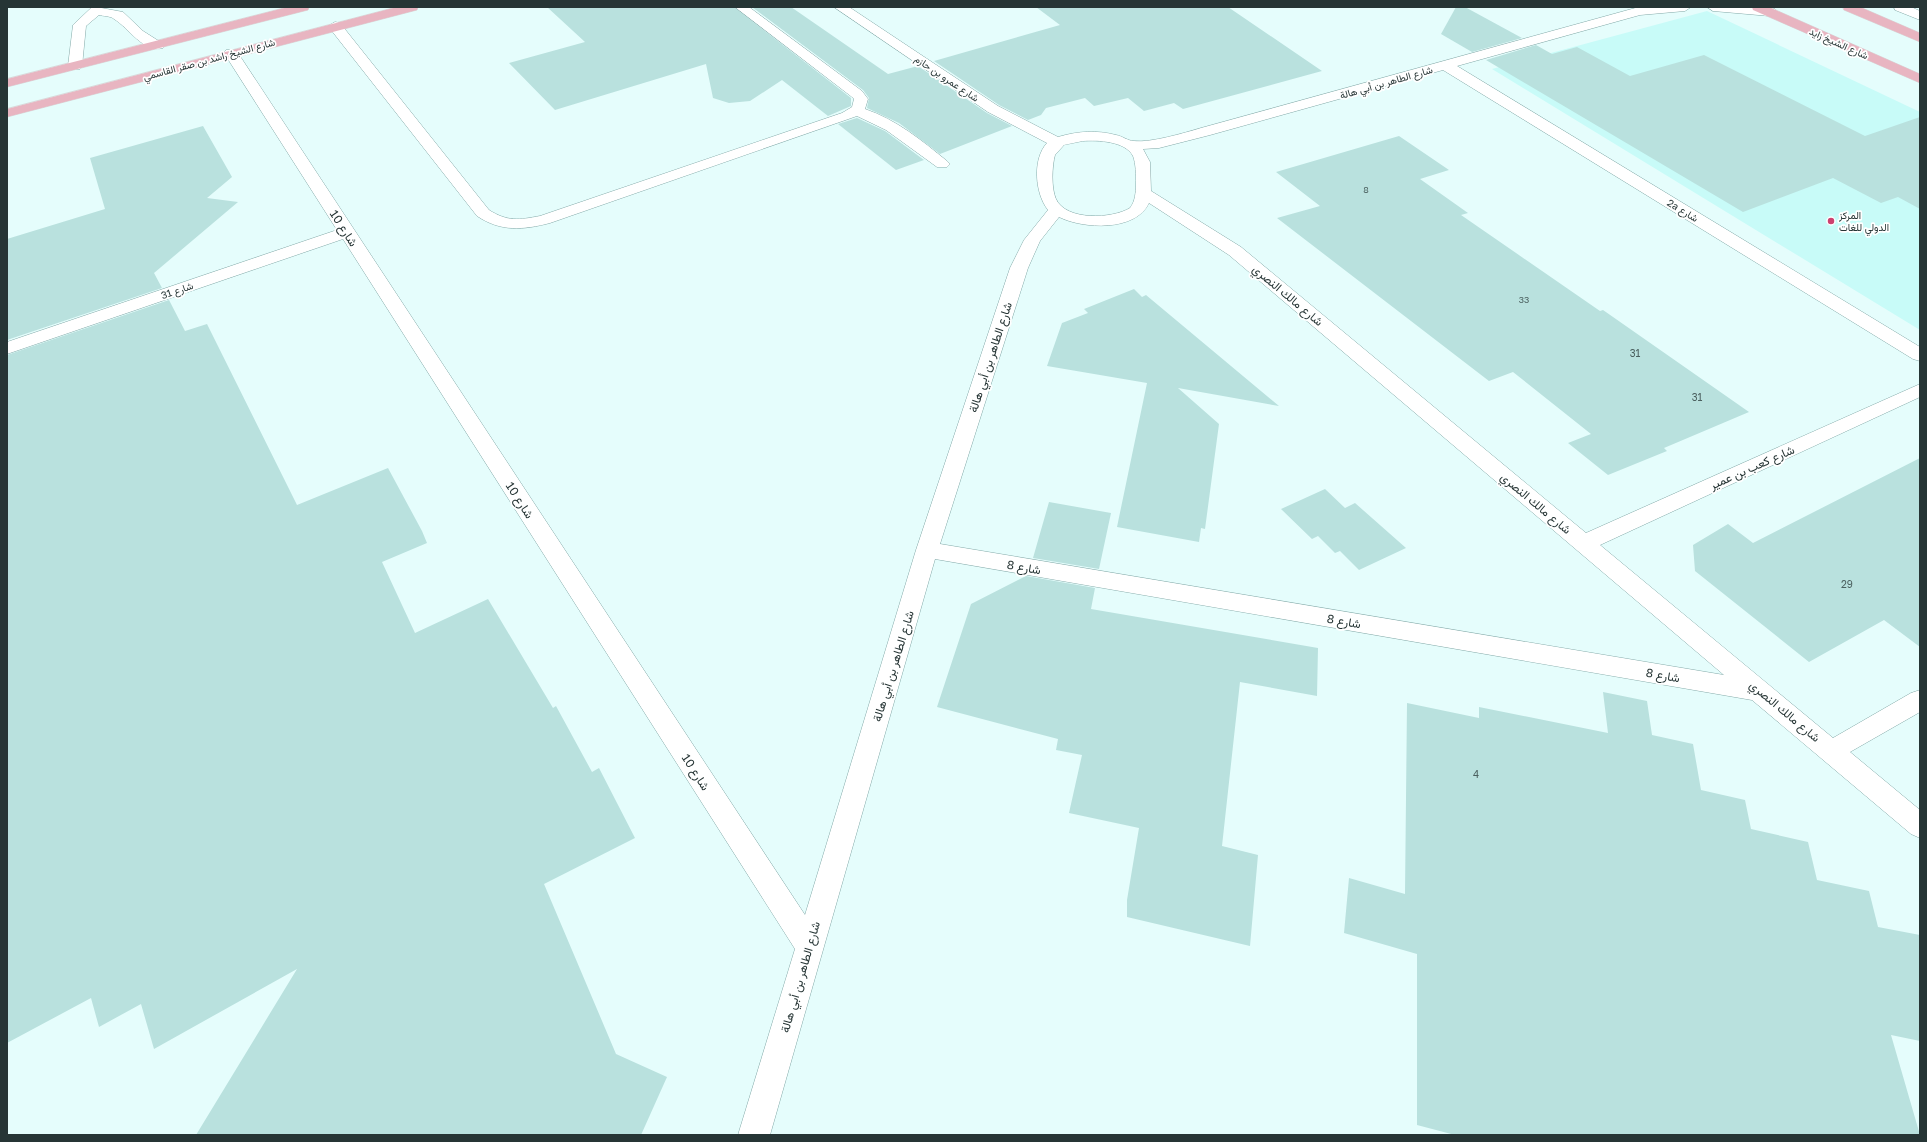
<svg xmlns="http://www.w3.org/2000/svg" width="1927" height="1142" viewBox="0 0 1927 1142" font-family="'Golos Text',Vazirmatn,sans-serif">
	<rect width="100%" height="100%" fill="#e5fdfc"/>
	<polygon fill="#c8fbf8" points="1707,11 1920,112 1920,330 1492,69"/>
	<g fill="#b9e1de">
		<polygon points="547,7 734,7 851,98 851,106 828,116 782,80 750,101 729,103 713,98 706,64 555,110 509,63 585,42"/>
		<polygon points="752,7 791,7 888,74 918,66 987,113 1012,126 940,154 899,123 867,108 869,98 863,90"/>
		<polygon points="1036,7 1228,7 1322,71 1183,109 1174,103 1144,111 1128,98 1094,106 1085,98 1046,108 1041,115 1028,120 999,105 934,61 1060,25"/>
		<polygon points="1456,7 1465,7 1522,38 1472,52 1441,34"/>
		<polygon points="1536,45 1552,54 1577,47 1630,76 1704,55 1865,136 1920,117 1920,209 1898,197 1881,203 1833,178 1743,212 1486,60"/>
		<polygon points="857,118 885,131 924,160 896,170 838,124"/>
		<polygon points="203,126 232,177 207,198 238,202 154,273 162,288 7,340 7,239 105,209 90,158"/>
		<polygon points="1399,136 1449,170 1420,179 1468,213 1461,215 1600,311 1603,310 1749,412 1664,448 1667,451 1608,475 1568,443 1591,434 1513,372 1489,381 1277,218 1320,206 1276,172"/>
		<polygon points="1134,289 1142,297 1146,295 1279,406 1178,388 1219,424 1205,529 1201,528 1199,542 1117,527 1147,383 1047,366 1062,323 1088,313 1084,309"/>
		<polygon points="169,300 185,331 207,324 297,505 388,468 422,531 427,543 382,562 415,633 488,599 553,708 556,706 592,772 599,768 635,838 544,884 616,1054 667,1077 641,1135 196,1135 297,969 154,1049 141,1004 99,1027 91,998 7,1043 7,355"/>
		<polygon points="1920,458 1920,647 1884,620 1809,662 1695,571 1693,545 1728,524 1753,543"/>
		<polygon points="1325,489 1345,508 1355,503 1406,548 1359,570 1340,551 1335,553 1318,536 1312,539 1281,509"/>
		<polygon points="1049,502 1111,513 1099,569 1033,558"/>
		<polygon points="1026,576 1095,588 1091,609 1318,648 1317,696 1240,682 1222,846 1258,855 1250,946 1127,917 1127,900 1139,828 1069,813 1082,755 1056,750 1058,739 937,707 971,604"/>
		<polygon points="1603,692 1647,701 1652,735 1693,744 1701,790 1745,800 1751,829 1808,842 1817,880 1869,891 1878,927 1920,935 1920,1041 1891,1035 1920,1135 1455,1135 1417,1125 1417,954 1344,933 1349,878 1405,894 1407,703 1479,718 1479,707 1608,733"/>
	</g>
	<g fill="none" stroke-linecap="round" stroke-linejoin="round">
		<g stroke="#83a9a8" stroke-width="1">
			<g id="minor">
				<path d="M 96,7 L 123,12 L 143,31 L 165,45 L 163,48 C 143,53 129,28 114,19 C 111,16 103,16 99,15 L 86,26 L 82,66 L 80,69 L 70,69 L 68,66 L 73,25 L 91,8 Z"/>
				<path d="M 735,7 L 749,7 L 862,91 L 868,99 L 865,109 C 897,120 921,140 947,161 L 950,164 L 947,167 L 937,167 L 886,130 L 857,116 L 550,223 C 523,230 501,232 477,216 L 328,26 L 335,22 L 340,23 L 489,210 C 508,222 519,220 540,216 L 842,113 L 852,107 L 854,99 L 852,97 Z"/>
				<path d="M 834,7 L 849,7 L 998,106 L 1058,137 C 1078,131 1097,130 1116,135 C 1122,136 1128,141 1134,141 C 1151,143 1184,133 1201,128 L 1639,7 L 1691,7 L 1685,11 L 1640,15 L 1457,66 L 1920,347 L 1920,361 L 1913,359 L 1443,70 L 1210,135 L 1159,148 L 1143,149 L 1150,162 L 1151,191 L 1241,247 L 1586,533 L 1920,384 L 1920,397 L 1600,545 L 1833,738 L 1911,693 L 1920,690 L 1920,712 L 1850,752 L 1920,810 L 1920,838 L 1911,834 L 1752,700 L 935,559 L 770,1135 L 738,1135 L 795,949 L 343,239 L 7,354 L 7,342 L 337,230 L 224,53 L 226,50 L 236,50 L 805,915 L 916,550 L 1010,268 L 1024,240 L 1048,210 C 1035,194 1032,159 1047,143 L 988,112 ZM 1083,141 C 1098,140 1125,141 1133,156 C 1136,164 1136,175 1136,184 C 1136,192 1135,202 1130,208 C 1112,219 1066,221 1056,199 C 1051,188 1052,166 1055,155 L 1064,145 ZM 1149,203 L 1229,255 L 1724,675 L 940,544 L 1028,268 L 1040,241 L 1059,217 C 1083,229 1136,232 1149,203 Z"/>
				<polygon points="1707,7 1757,7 1775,9 1776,12 1770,16 1713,11"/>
				<polygon points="1894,7 1911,7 1920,11 1920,20 1895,10"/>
			</g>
		</g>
		<g stroke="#d8dbdb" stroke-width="1">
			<g id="major">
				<polygon points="288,7 309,7 308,10 7,87 7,79"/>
				<polygon points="397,7 418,7 417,10 7,117 7,109"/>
				<polygon points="1752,7 1769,7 1920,74 1920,83 1753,10"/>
				<polygon points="1843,7 1860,7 1920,33 1920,42 1844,10"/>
			</g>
		</g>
		<use href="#minor" fill="#fff" fill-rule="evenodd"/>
		<use href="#major" fill="#e8b5c1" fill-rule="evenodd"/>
	</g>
	<circle fill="#cd406f" stroke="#fff" stroke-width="1.5" cx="1831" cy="221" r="4"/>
	<g text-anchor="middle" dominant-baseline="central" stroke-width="3.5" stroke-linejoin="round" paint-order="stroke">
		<g font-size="9" fill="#4b605f">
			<text x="1366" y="189">8</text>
			<text x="1524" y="299">33</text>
		</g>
		<g font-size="10" fill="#263535" stroke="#fff">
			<text transform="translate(1839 43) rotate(24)">شارع الشيخ زايد</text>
			<text transform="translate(209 59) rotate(-15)">شارع الشيخ راشد بن صقر القاسمي</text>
			<text transform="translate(947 78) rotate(34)">شارع عمرو بن حازم</text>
			<text transform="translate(1386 82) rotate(-16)">شارع الطاهر بن أبي هالة</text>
			<text transform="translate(1683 210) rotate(31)">2a شارع</text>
			<text transform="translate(177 290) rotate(-19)">شارع 31</text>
		</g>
		<g font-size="10" fill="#263535" stroke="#fff" text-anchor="start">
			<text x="1839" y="215">المركز<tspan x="1839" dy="12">الدولي للغات</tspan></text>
		</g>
		<g font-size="10" fill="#4b605f">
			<text x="1635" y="353">31</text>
			<text x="1697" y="397">31</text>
			<text x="1847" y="584">29</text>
			<text x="1476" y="774">4</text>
		</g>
		<g font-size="12" fill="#263535" stroke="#fff">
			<text transform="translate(344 228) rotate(57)">شارع 10</text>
			<text transform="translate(1288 295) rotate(40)">شارع مالك النصري</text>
			<text transform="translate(990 357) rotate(-72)">شارع الطاهر بن أبي هالة</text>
			<text transform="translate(1752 467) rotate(-24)">شارع كعب بن عمير</text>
			<text transform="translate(520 500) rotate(57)">شارع 10</text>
			<text transform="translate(1536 503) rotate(40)">شارع مالك النصري</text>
			<text transform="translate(1024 567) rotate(10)">شارع 8</text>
			<text transform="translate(1344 621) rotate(10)">شارع 8</text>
			<text transform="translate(893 666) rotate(-73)">شارع الطاهر بن أبي هالة</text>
			<text transform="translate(1663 675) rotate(10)">شارع 8</text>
			<text transform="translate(1785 711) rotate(40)">شارع مالك النصري</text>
			<text transform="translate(696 772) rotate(57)">شارع 10</text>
			<text transform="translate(800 977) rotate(-74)">شارع الطاهر بن أبي هالة</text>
		</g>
	</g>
	<rect width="1927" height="1142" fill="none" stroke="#263535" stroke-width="16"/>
</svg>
